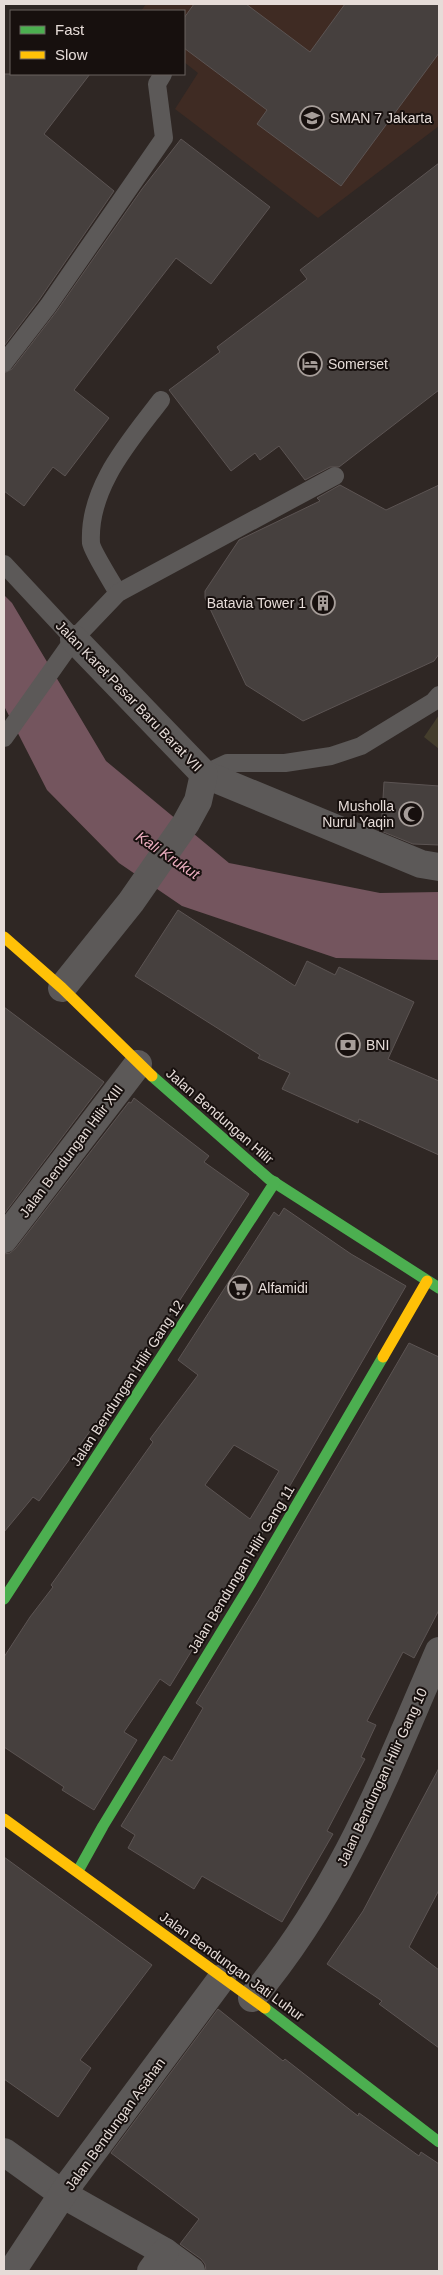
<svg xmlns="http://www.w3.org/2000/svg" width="443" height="2275" viewBox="0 0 443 2275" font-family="Arial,sans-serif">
	<rect width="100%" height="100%" fill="#2f2724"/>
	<polygon fill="#3f2b23" points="146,4 439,4 439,126 318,218 175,109 198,73 184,62 184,11 141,11"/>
	<polygon fill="#443d2c" points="439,715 439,749 424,737"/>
	<polygon fill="#74555e" points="4,595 12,603 106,761 229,863 380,893 439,892 439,960 336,958 182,906 119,863 47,790 4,706"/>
	<g fill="#46403e" stroke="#5c5453" fill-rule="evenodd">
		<polygon points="194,4 246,4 310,52 345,4 439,4 439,53 341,186 257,124 267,110 184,48 184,18"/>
		<polygon points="4,74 90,74 44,134 114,191 39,300 4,346"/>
		<polygon points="181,139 270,207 211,284 176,258 74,390 109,418 65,476 53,467 24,506 4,491 4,373 12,369 56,312 142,189"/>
		<polygon points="439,163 439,390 339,467 330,467 305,480 279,446 260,460 255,453 231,471 169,390 220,352 217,347 307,279 300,270"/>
		<polygon points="340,485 386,510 439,485 439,654 434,661 303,721 246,685 205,598 205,591 239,540 320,501 317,498"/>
		<polygon points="384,782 439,786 439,845 413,844 381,831"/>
		<polygon points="178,910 295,986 307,961 335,975 339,967 414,1002 388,1059 439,1081 439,1155 359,1119 358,1123 282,1089 290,1073 258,1058 260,1055 135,976"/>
		<polygon points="4,1007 104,1082 4,1214"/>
		<polygon points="134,1098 209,1156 204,1162 249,1194 109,1409 107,1408 39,1501 33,1497 4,1532 4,1254 10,1253 16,1248 129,1102 131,1103"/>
		<path d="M 284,1208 L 351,1254 L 406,1286 L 234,1582 L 170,1686 L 160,1679 L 124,1732 L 137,1740 L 94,1810 L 62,1790 L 64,1787 L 4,1747 L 4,1657 L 30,1617 L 53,1587 L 51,1585 L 153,1442 L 150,1439 L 198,1375 L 178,1360 L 274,1212 L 279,1216 ZM 234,1445 L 279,1471 L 250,1519 L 205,1485 Z"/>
		<polygon points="409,1343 439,1357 439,1610 414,1658 403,1652 367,1721 376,1725 361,1757 365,1759 327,1831 333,1834 282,1922 202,1876 194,1889 128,1848 135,1835 121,1826 164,1756 172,1761 203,1708 196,1703 260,1598"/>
		<polygon points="439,1768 439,1890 409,1947 439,1970 439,2048 379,2004 382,2001 327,1964 363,1911"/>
		<polygon points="4,1857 152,1965 80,2060 91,2068 58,2117 4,2079"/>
		<polygon points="218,2009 283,2061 285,2059 358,2116 359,2113 419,2156 421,2152 439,2164 439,2271 206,2271 205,2264 201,2259 180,2244 199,2219 111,2153"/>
	</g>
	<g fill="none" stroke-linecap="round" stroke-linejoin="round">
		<g stroke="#5c5958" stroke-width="18">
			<polyline points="4,363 48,306 164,138 157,84 163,74"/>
			<polyline points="4,564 74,639"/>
			<path d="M 118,593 C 113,584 92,551 91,543 C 88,487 130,441 161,400"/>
			<polyline points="4,738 74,639 118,593 335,476"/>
			<polyline points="204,774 227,763 285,763 331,756 361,746 433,702 439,695"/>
		</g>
		<g stroke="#5c5958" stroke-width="28">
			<polyline points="74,639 204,774 421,864 439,867"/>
			<polyline points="62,988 131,902 186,823 198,801 204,774"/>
			<polyline points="4,1239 138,1064"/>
			<path d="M 252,1998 C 341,1892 385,1776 439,1651"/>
			<polyline points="4,2152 64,2195 165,2252 191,2271"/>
			<polyline points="12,2271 72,2180 222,1978"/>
			<polyline points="151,2271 165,2252"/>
		</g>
		<g stroke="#4caf50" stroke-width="11">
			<polyline points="152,1076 269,1179 439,1288"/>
			<polyline points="4,1599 275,1182"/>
			<polyline points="78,1871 103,1826 247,1590 383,1357"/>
			<polyline points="265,2008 439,2142"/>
		</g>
		<g stroke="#ffc107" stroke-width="11">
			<polyline points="4,937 62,988 152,1076"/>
			<polyline points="383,1357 427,1281"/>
			<polyline points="4,1819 265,2008"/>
		</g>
	</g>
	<defs>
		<g id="school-ring" transform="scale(1.25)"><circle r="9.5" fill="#17100e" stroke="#a69d99" stroke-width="1.5"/><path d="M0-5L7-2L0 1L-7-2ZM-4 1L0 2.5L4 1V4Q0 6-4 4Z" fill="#a69d99"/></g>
		<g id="hotel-ring" transform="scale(1.25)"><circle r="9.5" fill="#17100e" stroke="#a69d99" stroke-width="1.5"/><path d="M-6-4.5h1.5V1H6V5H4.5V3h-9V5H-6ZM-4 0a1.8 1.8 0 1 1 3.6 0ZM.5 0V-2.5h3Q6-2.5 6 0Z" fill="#a69d99"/></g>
		<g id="building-ring" transform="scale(1.25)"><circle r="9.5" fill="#17100e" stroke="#a69d99" stroke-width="1.5"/><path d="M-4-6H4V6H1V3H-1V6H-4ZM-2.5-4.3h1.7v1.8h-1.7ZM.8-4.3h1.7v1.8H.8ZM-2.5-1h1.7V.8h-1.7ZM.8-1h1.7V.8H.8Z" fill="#a69d99"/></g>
		<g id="mosque-ring" transform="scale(1.25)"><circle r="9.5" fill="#17100e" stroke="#a69d99" stroke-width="1.5"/><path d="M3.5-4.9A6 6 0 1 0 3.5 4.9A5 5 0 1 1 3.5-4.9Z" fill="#a69d99"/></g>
		<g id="bank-ring" transform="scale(1.25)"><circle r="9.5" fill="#17100e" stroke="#a69d99" stroke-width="1.5"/><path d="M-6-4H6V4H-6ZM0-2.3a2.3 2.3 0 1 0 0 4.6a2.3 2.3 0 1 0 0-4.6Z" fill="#a69d99"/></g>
		<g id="supermarket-ring" transform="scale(1.25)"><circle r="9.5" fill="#17100e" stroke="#a69d99" stroke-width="1.5"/><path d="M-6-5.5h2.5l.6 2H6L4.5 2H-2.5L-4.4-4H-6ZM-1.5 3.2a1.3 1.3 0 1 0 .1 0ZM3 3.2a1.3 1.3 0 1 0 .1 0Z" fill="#a69d99"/></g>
	</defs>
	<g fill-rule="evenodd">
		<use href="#school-ring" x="312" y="118"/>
		<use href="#hotel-ring" x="310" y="364"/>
		<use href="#building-ring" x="323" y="603"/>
		<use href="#mosque-ring" x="411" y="814"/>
		<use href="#bank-ring" x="348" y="1045"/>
		<use href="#supermarket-ring" x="240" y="1288"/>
	</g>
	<g text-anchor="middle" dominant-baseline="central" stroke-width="4" stroke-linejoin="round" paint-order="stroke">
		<g font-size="14" fill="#e6dcd8" stroke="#17100e" text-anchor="start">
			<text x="330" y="118">SMAN 7 Jakarta</text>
			<text x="328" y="364">Somerset</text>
			<text x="306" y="603" text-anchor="end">Batavia Tower 1</text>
			<text x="394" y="806" text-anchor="end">Musholla<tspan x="394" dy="16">Nurul Yaqin</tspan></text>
			<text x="366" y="1045">BNI</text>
			<text x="258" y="1288">Alfamidi</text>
		</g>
		<g font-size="14" fill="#e6dcd8" stroke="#17100e">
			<text transform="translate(129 696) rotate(46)">Jalan Karet Pasar Baru Barat VII</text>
			<text transform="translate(220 1116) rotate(41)">Jalan Bendungan Hilir</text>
			<text transform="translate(71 1151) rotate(-53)">Jalan Bendungan Hilir XIII</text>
			<text transform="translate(127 1383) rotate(-57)">Jalan Bendungan Hilir Gang 12</text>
			<text transform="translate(241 1569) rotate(-59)">Jalan Bendungan Hilir Gang 11</text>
			<text transform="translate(382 1777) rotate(-65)">Jalan Bendungan Hilir Gang 10</text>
			<text transform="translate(232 1966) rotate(36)">Jalan Bendungan Jati Luhur</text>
			<text transform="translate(115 2124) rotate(-54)">Jalan Bendungan Asahan</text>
		</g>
		<g font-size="15" font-style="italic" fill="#ecaec0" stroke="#17100e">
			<text transform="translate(168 855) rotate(34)">Kali Krukut</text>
		</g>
	</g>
	<rect width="443" height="2275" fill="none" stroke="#e6dcd8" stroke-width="10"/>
	<rect x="10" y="10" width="175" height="65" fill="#17100e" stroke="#6a625f"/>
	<rect x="20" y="26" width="25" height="8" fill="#4caf50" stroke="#6a625f"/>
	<text x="55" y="35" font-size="15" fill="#e6dcd8">Fast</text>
	<rect x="20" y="51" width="25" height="8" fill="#ffc107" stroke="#6a625f"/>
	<text x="55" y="60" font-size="15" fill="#e6dcd8">Slow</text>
</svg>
